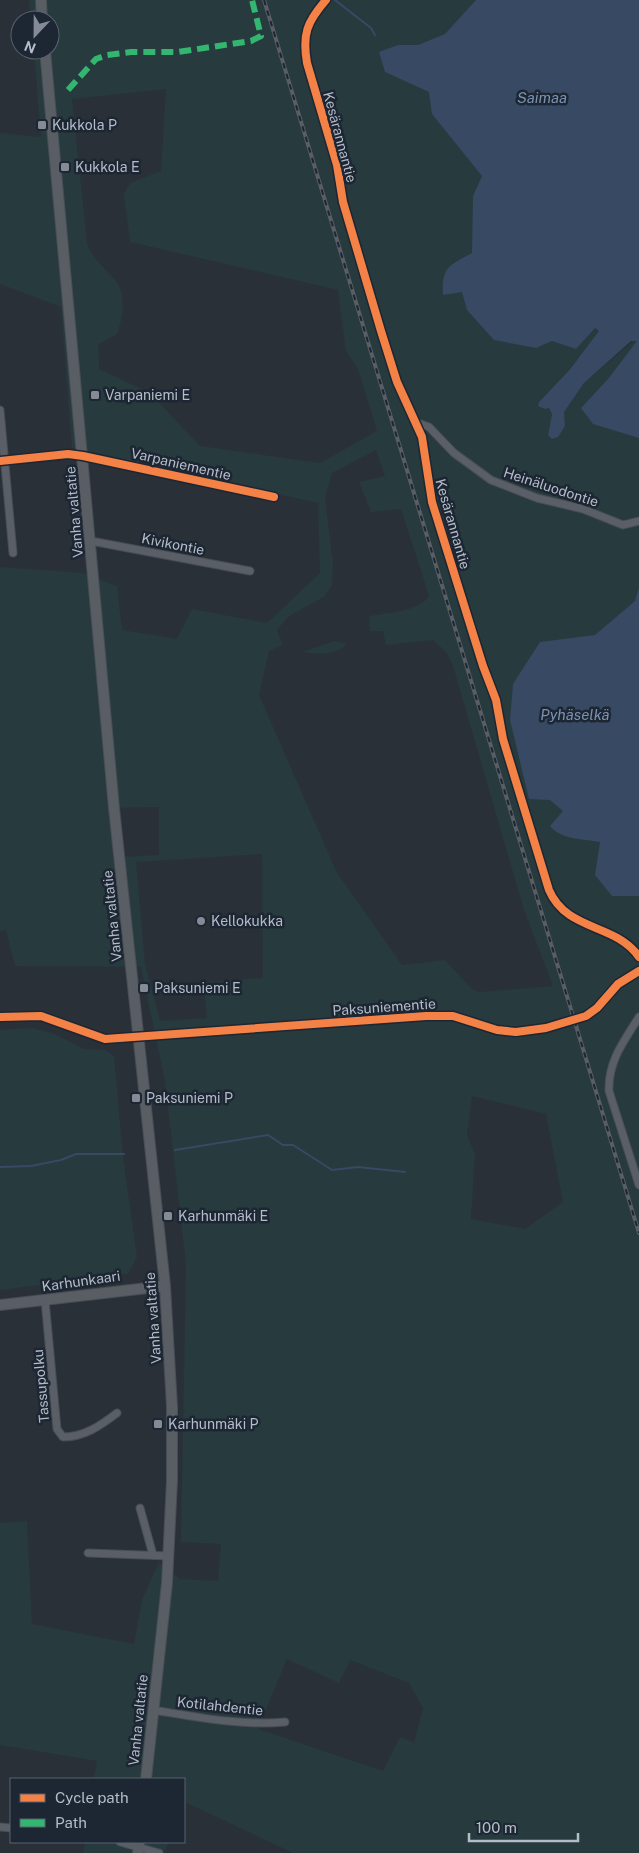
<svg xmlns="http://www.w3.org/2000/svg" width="639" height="1853" viewBox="0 0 639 1853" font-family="'Public Sans',sans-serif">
	<rect width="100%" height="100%" fill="#2a3038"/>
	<g fill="#273a3e" fill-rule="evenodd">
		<path d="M 29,0 L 519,0 L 639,293 L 539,402 L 538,406 L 549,408 L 552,414 L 548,435 L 565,426 L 564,412 L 584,383 L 639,336 L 639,1853 L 293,1853 L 185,1802 L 184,1804 L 184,1779 L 94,1779 L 97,1761 L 0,1745 L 0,1523 L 27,1521 L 32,1624 L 134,1644 L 142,1600 L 159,1562 L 180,1579 L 218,1581 L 221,1544 L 181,1542 L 186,1264 L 165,1081 L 141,967 L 15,966 L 6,930 L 0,931 L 0,567 L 83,573 L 117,586 L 122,630 L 177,639 L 192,609 L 267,623 L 320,573 L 318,503 L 72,448 L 61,307 L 0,284 L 0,133 L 41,137 L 34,50 L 50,50 L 50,20 L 31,20 ZM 166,89 L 161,171 L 130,183 L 124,194 L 130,242 L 338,290 L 346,351 L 358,369 L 377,431 L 320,463 L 200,446 L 150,393 L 99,369 L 98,345 L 117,334 C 123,319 127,293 115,280 C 104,267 93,260 87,243 L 72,99 ZM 376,450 L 385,476 L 359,482 L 371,512 L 401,509 L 429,596 C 419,612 386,613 369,616 L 370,631 L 383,631 L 386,645 L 433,640 L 447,653 L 453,666 L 524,910 L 553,986 L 479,992 L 472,989 L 445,960 L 402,965 L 337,873 L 259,695 L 269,651 L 283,645 L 277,630 L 289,616 L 324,597 L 332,585 L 333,564 L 325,498 L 332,473 ZM 159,807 L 159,855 L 119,857 L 115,808 ZM 262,854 L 263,978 L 204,982 L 207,1018 L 160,1021 L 145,964 L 136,862 ZM 472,1096 L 546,1114 L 563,1202 L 525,1229 L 471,1219 L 475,1154 L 467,1135 ZM 287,1659 L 339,1683 L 350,1660 L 409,1683 L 423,1708 L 414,1743 L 400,1737 L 383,1771 L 258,1729 Z"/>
		<path d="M 335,641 L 347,644 C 335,656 318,654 302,652 Z"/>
		<polygon points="31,1028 52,1033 84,1049 105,1050 114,1056 123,1157 137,1257 128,1274 0,1290 0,1030"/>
		<polygon points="85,1842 169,1842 165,1851 161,1850 160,1853 83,1853"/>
	</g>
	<g fill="#384963">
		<path d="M 476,0 L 639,0 L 639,438 L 593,424 L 581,408 L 608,379 L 637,341 L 631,341 L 584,383 L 564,412 L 565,426 L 558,437 L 552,439 L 548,435 L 552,414 L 549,408 L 545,409 L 538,406 L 539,402 L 571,368 L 599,331 L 595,328 L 576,349 L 552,341 L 536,348 L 494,340 L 467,310 L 462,292 L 443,295 C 441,267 450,265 472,253 L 473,196 L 482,176 L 432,114 L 429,92 L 385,72 L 379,52 L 398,45 L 418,45 L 445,34 Z"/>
		<path d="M 639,588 L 639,896 L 612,896 L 595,875 L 600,842 C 584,839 561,840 550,826 L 563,811 L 550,800 L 529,799 L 510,720 L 513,684 L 540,642 L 595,635 L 635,601 Z"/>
	</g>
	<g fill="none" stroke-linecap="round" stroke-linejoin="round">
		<g stroke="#384963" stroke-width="2">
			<polyline points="335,0 371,28 375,35"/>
			<polyline points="175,1150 268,1135 283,1145 293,1145 332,1170 358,1167 405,1172"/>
			<polyline points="0,1167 31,1166 61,1160 76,1154 124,1154"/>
		</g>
		<g stroke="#484c53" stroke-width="9">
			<g id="street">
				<path d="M 326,0 C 307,22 302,34 307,63 L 337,165 L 343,202 L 381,331 L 397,382 L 422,437 L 432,502 L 483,666 L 496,700 L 503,739 L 549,890 C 567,932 616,923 639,957"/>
				<polyline points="0,410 13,553"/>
				<polyline points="415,422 429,427 454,453 491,480 537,498 583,509 623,525 639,521"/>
				<polyline points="0,461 68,454 83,456 274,497"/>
				<polyline points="91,541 250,571"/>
				<polyline points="0,1017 41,1016 105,1039 426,1016 453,1016 497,1030 516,1032 546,1028 586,1016 597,1008 618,984 639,971"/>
				<path d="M 639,1017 C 624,1041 608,1061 609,1091 L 639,1185"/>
				<path d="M 45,1300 L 57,1429 L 63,1437 C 84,1437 100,1426 117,1413"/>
				<polyline points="140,1508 153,1555"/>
				<polyline points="88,1553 169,1556"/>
				<path d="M 153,1710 C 197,1717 241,1726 285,1722"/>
				<polyline points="0,1827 11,1828"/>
				<polyline points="120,1842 159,1853"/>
			</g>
		</g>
		<g stroke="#484c53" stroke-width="12">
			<g id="secondary">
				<polyline points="41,0 42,20"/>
				<polyline points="45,50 114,808 165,1286 172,1407 172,1480 167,1583 146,1779"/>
				<polyline points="0,1305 165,1286"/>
				<polyline points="138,1853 139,1842"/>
			</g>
		</g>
		<use href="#street" stroke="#5a5e66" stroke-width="7"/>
		<use href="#secondary" stroke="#595d64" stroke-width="10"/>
		<g stroke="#595d64" stroke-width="4">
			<polyline id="rail" points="264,0 639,1233"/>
		</g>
		<use href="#rail" stroke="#1d2633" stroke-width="2" stroke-dasharray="5.5" stroke-linecap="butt"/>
		<polyline stroke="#33b770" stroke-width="6" stroke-dasharray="12 6" stroke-linecap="butt" points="68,90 96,59 107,55 131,52 178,52 251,41 261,36 252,0"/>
		<g stroke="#1d2633" stroke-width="11">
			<g id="cycleway">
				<path d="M 326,0 C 307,22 302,34 307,63 L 337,165 L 343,202 L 381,331 L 397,382 L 422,437 L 432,502 L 483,666 L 496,700 L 503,739 L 549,890 C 567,932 616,923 639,957"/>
				<polyline points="0,461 68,454 83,456 274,497"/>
				<polyline points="0,1017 41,1016 105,1039 426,1016 453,1016 497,1030 516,1032 546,1028 586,1016 597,1008 618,984 639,971"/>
			</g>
		</g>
		<use href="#cycleway" stroke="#f48246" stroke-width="8"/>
	</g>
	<g fill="#848b96" stroke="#1d2633" stroke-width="2">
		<rect x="37" y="120" width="10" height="10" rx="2.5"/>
		<rect x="60" y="162" width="10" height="10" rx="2.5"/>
		<rect x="90" y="390" width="10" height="10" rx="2.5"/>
		<circle cx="201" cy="921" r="5"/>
		<rect x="139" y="983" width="10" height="10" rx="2.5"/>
		<rect x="131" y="1093" width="10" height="10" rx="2.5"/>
		<rect x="163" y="1211" width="10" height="10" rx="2.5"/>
		<rect x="153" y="1419" width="10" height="10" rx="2.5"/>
	</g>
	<g text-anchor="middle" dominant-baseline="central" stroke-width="5" stroke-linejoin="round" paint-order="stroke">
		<g font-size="14" fill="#b4bcc9" stroke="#1d2633" text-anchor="start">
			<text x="52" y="125">Kukkola P</text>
			<text x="75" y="167">Kukkola E</text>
			<text x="105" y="395">Varpaniemi E</text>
			<text x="211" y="921">Kellokukka</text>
			<text x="154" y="988">Paksuniemi E</text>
			<text x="146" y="1098">Paksuniemi P</text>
			<text x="178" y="1216">Karhunmäki E</text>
			<text x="168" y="1424">Karhunmäki P</text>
		</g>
		<g font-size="14" fill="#b4bcc9" stroke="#1d2633">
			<text transform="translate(340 137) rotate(75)">Kesärannantie</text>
			<text transform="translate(181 464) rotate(13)">Varpaniementie</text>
			<text transform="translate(551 487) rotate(18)">Heinäluodontie</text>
			<text transform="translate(74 512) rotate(-95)">Vanha valtatie</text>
			<text transform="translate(453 524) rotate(74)">Kesärannantie</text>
			<text transform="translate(173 544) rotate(11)">Kivikontie</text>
			<text transform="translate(112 916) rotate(-96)">Vanha valtatie</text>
			<text transform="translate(384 1007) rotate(-4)">Paksuniementie</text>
			<text transform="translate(81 1281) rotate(-8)">Karhunkaari</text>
			<text transform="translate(153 1318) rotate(-94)">Vanha valtatie</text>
			<text transform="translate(41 1386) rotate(-95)">Tassupolku</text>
			<text transform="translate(220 1706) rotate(6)">Kotilahdentie</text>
			<text transform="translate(138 1720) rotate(-84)">Vanha valtatie</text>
		</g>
		<g font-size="15" font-style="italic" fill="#7c92b1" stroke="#1d2633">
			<text x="542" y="97">Saimaa</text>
			<text x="575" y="714">Pyhäselkä</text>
		</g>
	</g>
	<rect x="10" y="1778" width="175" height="65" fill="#1d2633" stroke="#59626f"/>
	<rect x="20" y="1794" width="25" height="8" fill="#f48246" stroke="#59626f"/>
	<text x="55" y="1803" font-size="15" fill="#b4bcc9">Cycle path</text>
	<rect x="20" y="1819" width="25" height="8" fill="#33b770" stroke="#59626f"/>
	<text x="55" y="1828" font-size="15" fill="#b4bcc9">Path</text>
	<g transform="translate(35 35) rotate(202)"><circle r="24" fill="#1d2633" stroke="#59626f"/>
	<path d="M0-4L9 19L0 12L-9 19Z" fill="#848b96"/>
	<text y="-8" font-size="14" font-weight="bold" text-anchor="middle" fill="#b4bcc9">N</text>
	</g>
	<path d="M469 1833v8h109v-8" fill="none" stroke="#b4bcc9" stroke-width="2.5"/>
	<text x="476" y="1833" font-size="15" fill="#b4bcc9" stroke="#1d2633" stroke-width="4" paint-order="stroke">100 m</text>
</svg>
